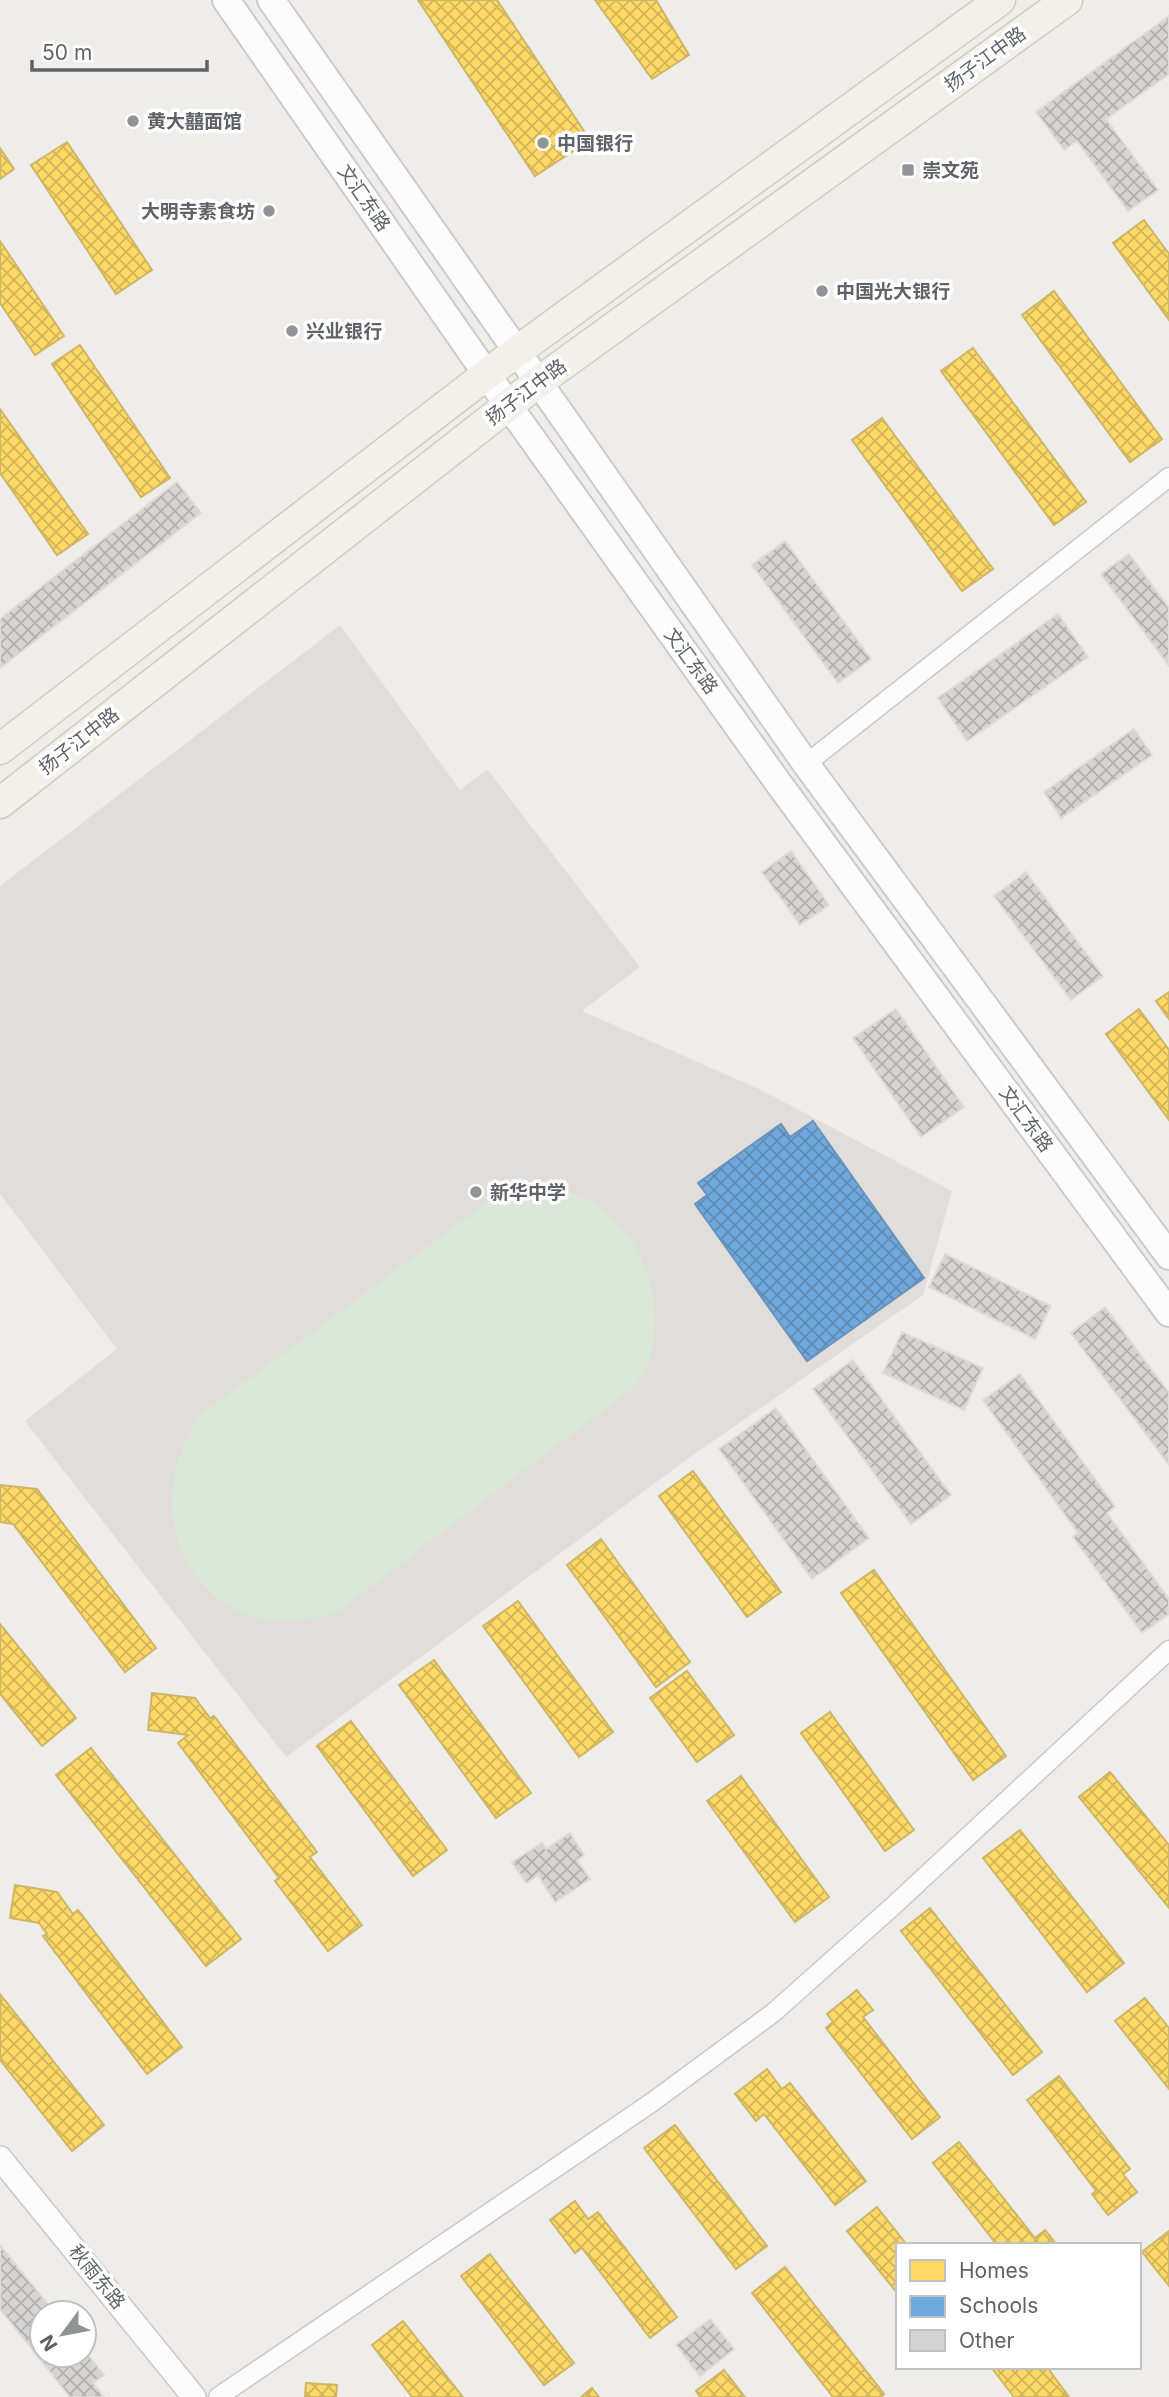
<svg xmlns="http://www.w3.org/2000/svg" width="1169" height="2397" viewBox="0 0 1169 2397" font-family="Inter,'Noto Sans SC',sans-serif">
	<defs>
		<pattern id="homes-cross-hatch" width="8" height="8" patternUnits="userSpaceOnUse" patternTransform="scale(1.75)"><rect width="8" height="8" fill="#ffd966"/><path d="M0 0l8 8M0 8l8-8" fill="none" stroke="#d2b458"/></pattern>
		<pattern id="schools-cross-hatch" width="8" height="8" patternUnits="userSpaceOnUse" patternTransform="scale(1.75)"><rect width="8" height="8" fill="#6fa8dc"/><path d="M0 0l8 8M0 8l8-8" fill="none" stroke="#5e8cb6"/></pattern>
		<pattern id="building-cross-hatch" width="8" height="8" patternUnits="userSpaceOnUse" patternTransform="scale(1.75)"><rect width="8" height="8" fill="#d5d4d3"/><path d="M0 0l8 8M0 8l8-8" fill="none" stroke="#b0b0af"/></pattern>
	</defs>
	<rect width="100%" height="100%" fill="#eeedea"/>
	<polygon fill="#e0ddda" points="340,625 460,790 487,769 640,967 582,1011 759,1089 952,1191 923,1295 686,1460 286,1757 25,1421 117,1349 0,1194 0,886"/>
	<path fill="#dae9d7" d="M 553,1190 C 561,1192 572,1192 579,1196 C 641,1221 670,1306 647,1367 C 643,1375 637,1382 632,1389 L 334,1614 C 311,1618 288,1623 265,1619 C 240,1615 217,1601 201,1582 C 159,1533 167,1470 198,1417 L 499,1194 Z"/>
	<g fill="url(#homes-cross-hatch)" stroke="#cfb666" stroke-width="2">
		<polygon points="418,0 497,0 590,140 535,176"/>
		<polygon points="595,0 656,0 689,55 652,79"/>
		<polygon points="67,142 152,270 116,294 31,165"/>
		<polygon points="0,148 14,169 0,179"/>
		<polygon points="1144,220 1169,254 1169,320 1113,243"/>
		<polygon points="0,241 64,336 35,355 0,303"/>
		<polygon points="1054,291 1162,439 1130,462 1022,315"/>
		<polygon points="80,345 170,478 141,497 52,364"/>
		<polygon points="973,348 1086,502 1054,525 941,371"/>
		<polygon points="0,409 88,534 57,555 0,473"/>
		<polygon points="882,418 993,569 962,591 852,440"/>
		<polygon points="1169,992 1169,1019 1156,1001"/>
		<polygon points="1139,1009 1169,1050 1169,1120 1106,1034"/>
		<polygon points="693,1471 781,1592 747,1617 659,1496"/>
		<polygon points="0,1485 37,1489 156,1648 125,1672 13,1524 0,1522"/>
		<polygon points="601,1539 690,1662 656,1687 567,1565"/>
		<polygon points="874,1570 1006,1756 973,1780 841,1593"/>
		<polygon points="518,1601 613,1732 579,1757 483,1626"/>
		<polygon points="0,1624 76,1718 42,1746 0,1694"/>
		<polygon points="434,1660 531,1793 496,1818 399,1685"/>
		<polygon points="687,1671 734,1735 697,1762 650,1698"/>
		<polygon points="152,1693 195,1698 210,1718 214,1716 317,1852 310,1857 362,1925 328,1951 275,1881 279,1878 178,1743 188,1735 148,1730"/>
		<polygon points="830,1712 914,1830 885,1851 801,1733"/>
		<polygon points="351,1721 447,1850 413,1876 317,1746"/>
		<polygon points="91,1748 241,1939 206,1966 56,1775"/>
		<polygon points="1110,1772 1169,1845 1169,1908 1079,1797"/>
		<polygon points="741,1776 829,1897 795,1922 707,1801"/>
		<polygon points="1020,1830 1124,1963 1087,1992 983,1858"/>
		<polygon points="15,1885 57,1892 73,1914 78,1910 182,2047 147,2074 43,1936 47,1934 39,1923 10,1918"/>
		<polygon points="930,1908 1042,2052 1013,2075 901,1931"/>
		<polygon points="857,1990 873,2010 863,2017 940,2117 912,2139 826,2028 833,2022 827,2014"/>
		<polygon points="0,1994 104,2125 72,2151 0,2060"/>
		<polygon points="1145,1998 1169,2028 1169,2089 1115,2021"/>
		<polygon points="767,2069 782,2089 790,2083 866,2181 835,2205 764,2114 756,2121 735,2094"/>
		<polygon points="1059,2076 1130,2169 1123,2174 1137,2192 1108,2215 1092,2194 1096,2191 1027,2100"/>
		<polygon points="675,2125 767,2246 736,2269 644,2148"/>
		<polygon points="959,2142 1035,2238 1045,2230 1057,2245 997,2245 933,2163"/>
		<polygon points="575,2201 588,2219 598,2212 677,2317 650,2338 582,2248 575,2253 550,2220"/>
		<polygon points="877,2207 907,2245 898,2245 898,2294 847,2231"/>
		<polygon points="1169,2231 1169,2286 1142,2252"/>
		<polygon points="490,2254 574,2363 544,2385 461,2276"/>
		<polygon points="785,2267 884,2394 881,2397 833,2397 752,2293"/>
		<polygon points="403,2321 463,2397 412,2397 372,2345"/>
		<polygon points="991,2367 1047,2367 1069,2397 1014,2397"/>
		<polygon points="724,2370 745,2397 700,2397 696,2391"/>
		<polygon points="306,2383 337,2385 336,2397 305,2397"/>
		<polygon points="592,2388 599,2397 581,2397"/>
	</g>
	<polygon fill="url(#schools-cross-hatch)" stroke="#6a93b9" stroke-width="2" points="813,1121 924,1278 807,1361 695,1204 707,1195 698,1183 781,1124 790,1137"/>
	<g fill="url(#building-cross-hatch)" stroke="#dedcd9" stroke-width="2">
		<polygon points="1169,16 1169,74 1106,119 1158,190 1128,211 1077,141 1064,150 1036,112"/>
		<polygon points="177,482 201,513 0,668 0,619"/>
		<polygon points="785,541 871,659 838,683 752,565"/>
		<polygon points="1129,554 1169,608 1169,666 1101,574"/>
		<polygon points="1058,614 1088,657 967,741 938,698"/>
		<polygon points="1134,729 1152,755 1061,818 1044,792"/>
		<polygon points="791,851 829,905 800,925 762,872"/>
		<polygon points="1026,872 1103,976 1071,1000 994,896"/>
		<polygon points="896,1009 964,1107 921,1137 853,1038"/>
		<polygon points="945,1254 1051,1306 1035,1339 929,1287"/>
		<polygon points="1105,1307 1169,1393 1169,1465 1071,1333"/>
		<polygon points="902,1332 983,1368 964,1410 883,1373"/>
		<polygon points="853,1360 951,1495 911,1524 813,1389"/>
		<polygon points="1020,1374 1115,1507 1107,1513 1169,1599 1169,1614 1142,1633 1073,1537 1078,1533 983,1400"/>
		<polygon points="776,1408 869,1538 812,1579 719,1449"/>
		<polygon points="570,1833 584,1855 577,1860 590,1879 555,1902 538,1875 526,1883 512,1862 542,1843 546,1849"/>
		<polygon points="0,2245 55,2313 42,2313 42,2355 84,2355 84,2350 104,2375 93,2383 104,2397 70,2397 0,2309"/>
		<polygon points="710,2319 734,2349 700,2376 676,2345"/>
	</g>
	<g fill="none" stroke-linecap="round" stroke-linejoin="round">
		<g stroke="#c9c9c9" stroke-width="21">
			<g id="minor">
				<polyline points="806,764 1169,477"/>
				<polyline points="218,2397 651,2103 773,2013 892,1907 1169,1650"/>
			</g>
		</g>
		<g stroke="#c9c9c9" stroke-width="26">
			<polyline id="tertiary" points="0,2158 194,2397"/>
		</g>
		<g stroke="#cbcbcb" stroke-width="30">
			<g id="secondary">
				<polyline points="226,0 508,405 779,784 1169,1313"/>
				<polyline points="271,0 806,764 1169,1256"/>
			</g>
		</g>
		<g stroke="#d4cbba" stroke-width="33">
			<g id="primary">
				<polyline points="0,749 516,352 1000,0"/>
				<polyline points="0,803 537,383 1067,0"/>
			</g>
		</g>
		<use href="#minor" stroke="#fcfcfc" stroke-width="18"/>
		<use href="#tertiary" stroke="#fcfcfc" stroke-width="23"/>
		<use href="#secondary" stroke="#fcfcfc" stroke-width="26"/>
		<use href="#primary" stroke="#f2f0ea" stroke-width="30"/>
	</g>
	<g fill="#919395" stroke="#fff" stroke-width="2.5">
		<circle cx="133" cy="121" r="7"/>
		<circle cx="543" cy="143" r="7"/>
		<rect x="901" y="163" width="14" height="14" rx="3.5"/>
		<circle cx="269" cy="211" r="7"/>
		<circle cx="822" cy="291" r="7"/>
		<circle cx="292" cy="331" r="7"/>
		<circle cx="476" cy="1192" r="7"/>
	</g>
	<g text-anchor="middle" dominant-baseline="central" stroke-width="7" stroke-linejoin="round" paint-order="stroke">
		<g font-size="19" fill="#5f6367" stroke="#fff">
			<text transform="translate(985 59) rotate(-36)">扬子江中路</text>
			<text transform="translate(364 198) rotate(55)">文汇东路</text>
			<text transform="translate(526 392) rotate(-37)">扬子江中路</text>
			<text transform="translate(691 661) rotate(54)">文汇东路</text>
			<text transform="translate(79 741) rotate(-38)">扬子江中路</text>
			<text transform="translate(1026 1119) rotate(54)">文汇东路</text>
			<text transform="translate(97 2277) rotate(51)">秋雨东路</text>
		</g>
		<g font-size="19" font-weight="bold" fill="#5f6367" stroke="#fff" text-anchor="start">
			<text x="147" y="121">黄大囍面馆</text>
			<text x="557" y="143">中国银行</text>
			<text x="922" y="170">崇文苑</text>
			<text x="255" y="211" text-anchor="end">大明寺素食坊</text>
			<text x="836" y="291">中国光大银行</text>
			<text x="306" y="331">兴业银行</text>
			<text x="490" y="1192">新华中学</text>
		</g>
	</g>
	<rect x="896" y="2243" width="245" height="126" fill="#ffffff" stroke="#bfc1c2" stroke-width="2"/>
	<rect x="910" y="2260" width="35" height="21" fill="#ffd966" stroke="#bfc1c2" stroke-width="2"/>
	<text x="959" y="2278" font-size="21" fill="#5f6367">Homes</text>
	<rect x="910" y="2296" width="35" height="21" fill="#6fa8dc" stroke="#bfc1c2" stroke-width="2"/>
	<text x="959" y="2313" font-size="21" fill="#5f6367">Schools</text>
	<rect x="910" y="2330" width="35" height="21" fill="#d5d4d3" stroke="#bfc1c2" stroke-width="2"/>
	<text x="959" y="2348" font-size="21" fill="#5f6367">Other</text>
	<g transform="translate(63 2334) rotate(238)"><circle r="33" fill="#ffffff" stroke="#bfc1c2" stroke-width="2"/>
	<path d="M0-5L12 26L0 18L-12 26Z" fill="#919395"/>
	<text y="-10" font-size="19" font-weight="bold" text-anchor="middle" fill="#5f6367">N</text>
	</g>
	<path d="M32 60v10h175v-10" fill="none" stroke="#5f6367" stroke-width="3.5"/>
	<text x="42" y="60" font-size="21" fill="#5f6367" stroke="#ffffff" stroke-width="5" paint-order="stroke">50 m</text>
</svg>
